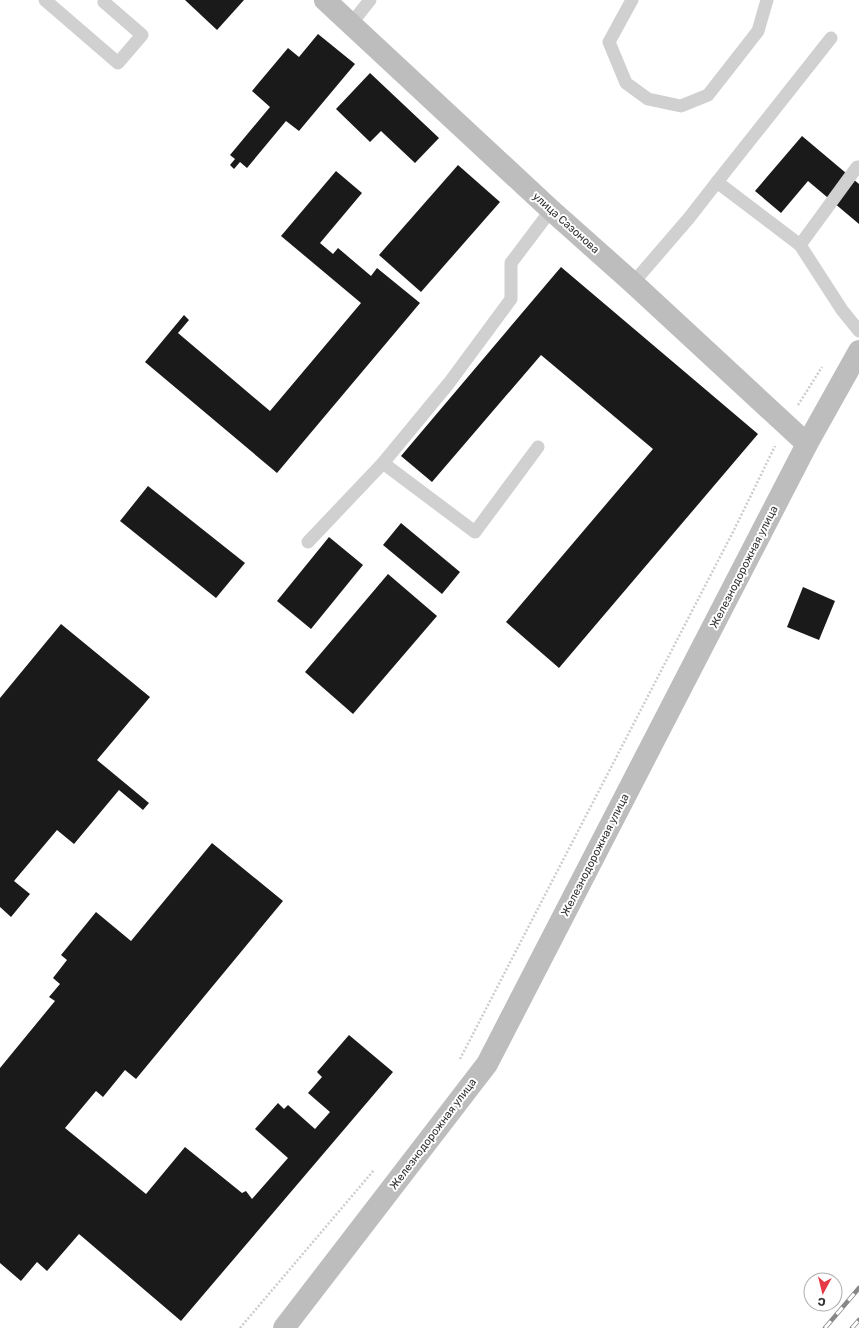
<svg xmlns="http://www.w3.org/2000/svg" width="859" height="1328" viewBox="0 0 859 1328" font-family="Rubik,sans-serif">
	<rect width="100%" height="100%" fill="#fff"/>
	<g fill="#1a1a1a">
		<polygon points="185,0 244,0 217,30"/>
		<polygon points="318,34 355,64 299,131 286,121 247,168 240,162 234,169 230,165 235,159 230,155 270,107 252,91 288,48 299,57"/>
		<polygon points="370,73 439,138 415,163 381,131 370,142 336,109"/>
		<polygon points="802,136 859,184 859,224 808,181 781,213 755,191"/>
		<polygon points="458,165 500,202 421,292 379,255"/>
		<polygon points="336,171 362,193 320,243 333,254 338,248 371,276 377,268 420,303 277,473 145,362 184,315 189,320 178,333 270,411 361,303 281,236"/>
		<polygon points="561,267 758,434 559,668 506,622 653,449 541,355 432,482 401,456"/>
		<polygon points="148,486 245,563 216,598 120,521"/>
		<polygon points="401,523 460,572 442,594 383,545"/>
		<polygon points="329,537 363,565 311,629 277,601"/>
		<polygon points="388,574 437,616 353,714 305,672"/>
		<polygon points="803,587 835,601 819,640 787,627"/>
		<polygon points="61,624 150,697 97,760 149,803 143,810 119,790 74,844 57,830 14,881 30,894 11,917 0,907 0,698"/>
		<polygon points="212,843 283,901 136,1079 125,1070 103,1097 96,1091 65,1128 146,1194 185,1147 242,1193 246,1191 252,1199 288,1158 255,1129 278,1103 284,1109 288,1105 315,1129 330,1112 308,1093 322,1077 317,1072 349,1035 393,1072 181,1321 79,1234 47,1271 37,1262 21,1281 0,1263 0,1068 55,1001 49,997 60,984 53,978 67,960 61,955 96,912 131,941"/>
	</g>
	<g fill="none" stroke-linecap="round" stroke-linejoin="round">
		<g stroke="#cdcdcd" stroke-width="2.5" stroke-dasharray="2 2" stroke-linecap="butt">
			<polyline points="798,405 822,367"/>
			<polyline points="460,1059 735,528 775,446"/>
			<polyline points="240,1328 374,1170"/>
		</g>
		<g stroke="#d0d0d0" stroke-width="13">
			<polyline points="45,0 118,63 142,35 104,2 105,0"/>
			<polyline points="632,0 609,42 626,83 648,99 681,106 708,95 758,31 767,0"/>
			<polyline points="351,24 370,0"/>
			<polyline points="859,167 857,167 800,245 842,310 859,331"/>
			<polyline points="717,182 831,38"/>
			<polyline points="633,283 689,218 717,182 800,245"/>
			<polyline points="383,463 475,532 538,447"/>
			<polyline points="308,542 383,463 449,383 511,299 511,263 551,210"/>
		</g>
		<g stroke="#bdbdbd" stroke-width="22">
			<polyline points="325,0 551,210 633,283 807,444"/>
			<polyline points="284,1328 487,1064 807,444 859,351"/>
		</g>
		<g stroke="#888" stroke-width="4.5">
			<g id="rail">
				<polyline points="825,1328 859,1288"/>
				<polyline points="852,1328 859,1320"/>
			</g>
		</g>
		<use href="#rail" stroke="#fff" stroke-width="3" stroke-dasharray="9" stroke-linecap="butt"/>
	</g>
	<g text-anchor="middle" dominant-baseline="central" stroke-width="4" stroke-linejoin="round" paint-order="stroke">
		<g font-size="11" fill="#333" stroke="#fff">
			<text transform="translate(566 223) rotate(42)">улица Сазонова</text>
			<text transform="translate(744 567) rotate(-63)">Железнодорожная улица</text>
			<text transform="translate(595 855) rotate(-63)">Железнодорожная улица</text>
			<text transform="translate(433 1134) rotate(-53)">Железнодорожная улица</text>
		</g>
	</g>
	<g transform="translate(823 1292) rotate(187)"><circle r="19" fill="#ffffff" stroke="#adadad"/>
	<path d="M0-3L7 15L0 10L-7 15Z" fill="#e63946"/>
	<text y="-6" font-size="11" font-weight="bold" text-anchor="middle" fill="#333333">С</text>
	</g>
</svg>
